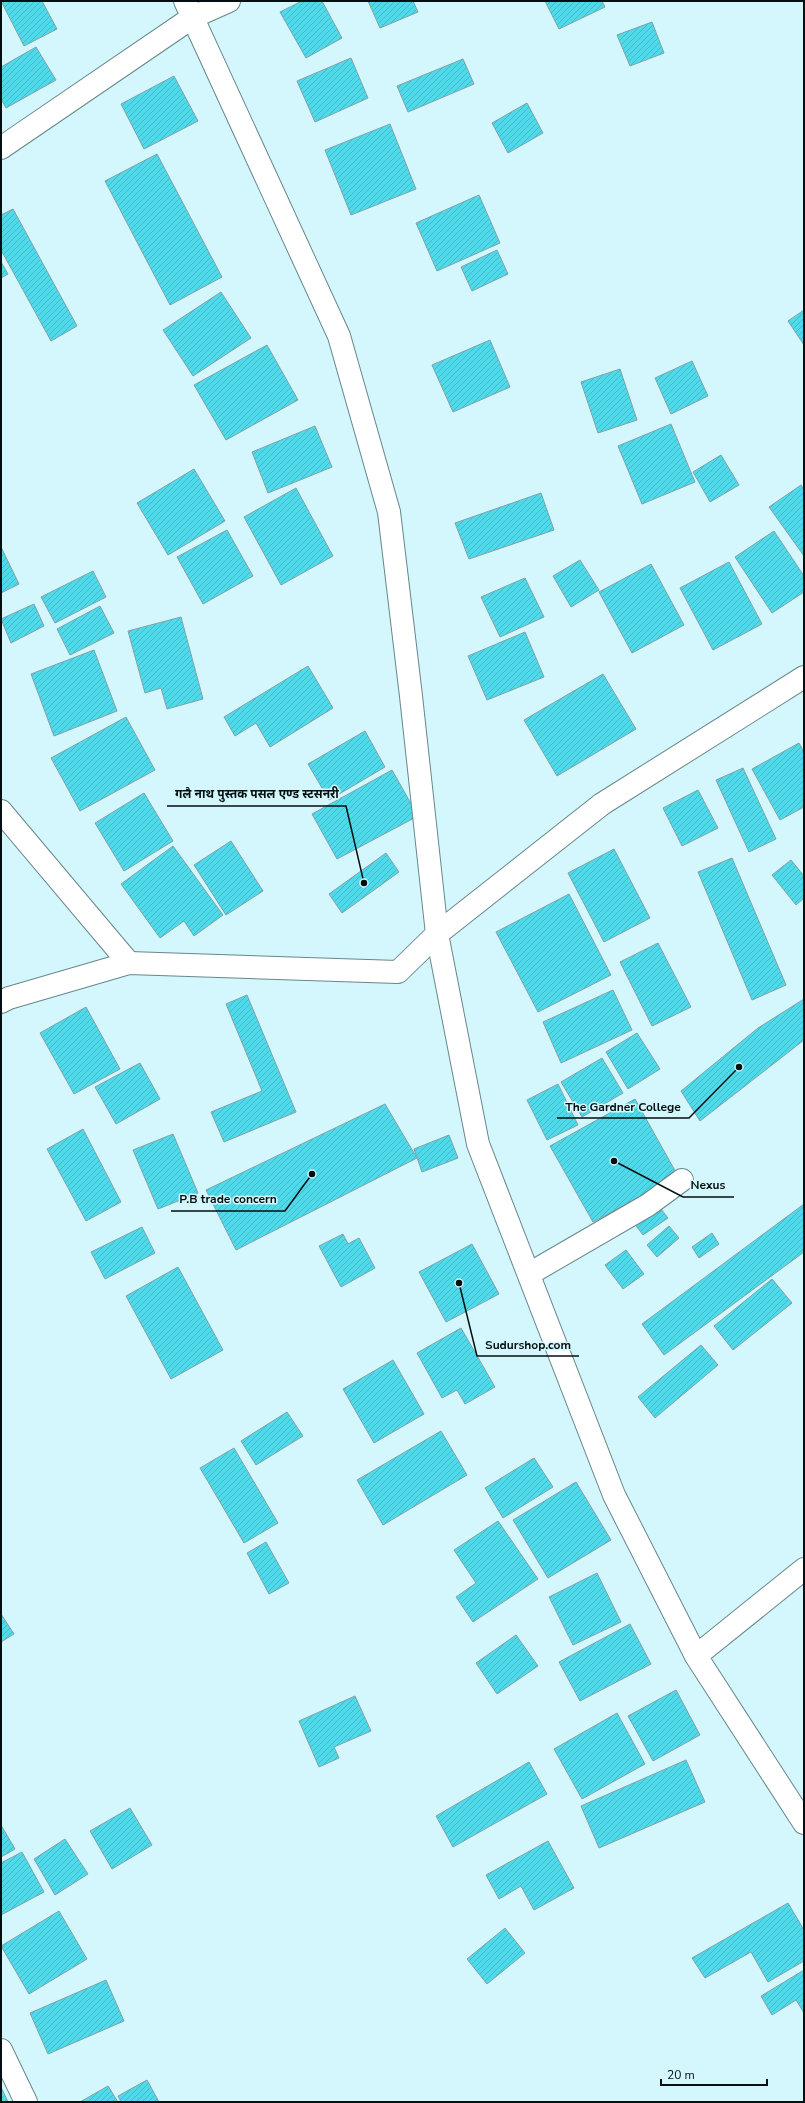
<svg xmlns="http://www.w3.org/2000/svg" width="805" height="2103" viewBox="0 0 805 2103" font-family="'Nunito Sans','Noto Sans Devanagari',sans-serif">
	<defs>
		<pattern id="building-hatch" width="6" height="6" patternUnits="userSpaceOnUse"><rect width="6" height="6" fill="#4edaeb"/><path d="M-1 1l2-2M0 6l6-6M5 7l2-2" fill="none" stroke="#42bac8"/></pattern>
	</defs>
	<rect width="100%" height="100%" fill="#d3f7fc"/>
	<g fill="url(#building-hatch)" stroke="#81a2a7">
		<polygon points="1,1 42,1 57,29 24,46"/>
		<polygon points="302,1 322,1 342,38 306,58 280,12"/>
		<polygon points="368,1 413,1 418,12 380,28"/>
		<polygon points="545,1 602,1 605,7 559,29"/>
		<polygon points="652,22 664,53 630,66 617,35"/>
		<polygon points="36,47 56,80 6,108 1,99 1,67"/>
		<polygon points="351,58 368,98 315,122 297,81"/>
		<polygon points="463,59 474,84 408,112 397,86"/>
		<polygon points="174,76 198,121 144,149 121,104"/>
		<polygon points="527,103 543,133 508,153 492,123"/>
		<polygon points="390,124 416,189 351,215 325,150"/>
		<polygon points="157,154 222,277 170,305 105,181"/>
		<polygon points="479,195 500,243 437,271 416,223"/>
		<polygon points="13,209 77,326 51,341 1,250 1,215"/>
		<polygon points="497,250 508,274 472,291 461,267"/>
		<polygon points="1,262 8,274 1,278"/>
		<polygon points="221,292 251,338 193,376 163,330"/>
		<polygon points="804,310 804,345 788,321"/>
		<polygon points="490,340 510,387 453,412 432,365"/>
		<polygon points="267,345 298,400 226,440 194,385"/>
		<polygon points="692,361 708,396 671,414 655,378"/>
		<polygon points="620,369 637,420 598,433 581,382"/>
		<polygon points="671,424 695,482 642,504 618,446"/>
		<polygon points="315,426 332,467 268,493 252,452"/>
		<polygon points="721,455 739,485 710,502 693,472"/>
		<polygon points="194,469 225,521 168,555 137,503"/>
		<polygon points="801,485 804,489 804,556 769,507"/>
		<polygon points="296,488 333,556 281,585 244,517"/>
		<polygon points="541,493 554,530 469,559 455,523"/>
		<polygon points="227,530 253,576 203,604 177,557"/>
		<polygon points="774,531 804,576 804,592 772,613 735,557"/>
		<polygon points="1,547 19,584 1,593"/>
		<polygon points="580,560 599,590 571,607 553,576"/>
		<polygon points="729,562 762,624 713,650 680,588"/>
		<polygon points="651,564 684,625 632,653 599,592"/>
		<polygon points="93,571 106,597 55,623 41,597"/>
		<polygon points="525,578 544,617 500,637 481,597"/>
		<polygon points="34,604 44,626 11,643 1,619"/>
		<polygon points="100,606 114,633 70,655 57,629"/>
		<polygon points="181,617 203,699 167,709 161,688 145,693 128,631"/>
		<polygon points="525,632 544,677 487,700 468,656"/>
		<polygon points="94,650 117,711 54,736 31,674"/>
		<polygon points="308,666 333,708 270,747 256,723 235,736 224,717"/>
		<polygon points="603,674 636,729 557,776 524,720"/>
		<polygon points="126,717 155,770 80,811 51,758"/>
		<polygon points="365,731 385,767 329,800 308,764"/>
		<polygon points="799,743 804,752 804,807 780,820 752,769"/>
		<polygon points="743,768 776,839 749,852 716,780"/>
		<polygon points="392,770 418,816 337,859 312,814"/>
		<polygon points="698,790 718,828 682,846 663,808"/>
		<polygon points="144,793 173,841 124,871 95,823"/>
		<polygon points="231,841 263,891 226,915 194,865"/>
		<polygon points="173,846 223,915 194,936 184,921 160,938 121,884"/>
		<polygon points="614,849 650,918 604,942 568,873"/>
		<polygon points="386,853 399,872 342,913 329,894"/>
		<polygon points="732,858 786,985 752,1000 698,872"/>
		<polygon points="791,860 804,876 804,898 796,905 772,875"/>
		<polygon points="569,894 611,975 538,1012 496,932"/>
		<polygon points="658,943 691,1007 652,1026 620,962"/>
		<polygon points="613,990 632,1030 561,1063 543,1022"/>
		<polygon points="247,995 296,1112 224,1142 211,1112 262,1091 226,1004"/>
		<polygon points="804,999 804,1040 700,1121 681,1091 758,1028"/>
		<polygon points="86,1007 120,1069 74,1094 40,1033"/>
		<polygon points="637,1033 660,1069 628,1089 606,1052"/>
		<polygon points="602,1058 623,1093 582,1117 561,1082"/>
		<polygon points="140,1063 160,1099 116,1124 95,1087"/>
		<polygon points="558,1084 578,1125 547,1140 527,1100"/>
		<polygon points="635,1099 678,1176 593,1222 550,1146"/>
		<polygon points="385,1104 417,1158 236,1250 206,1190"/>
		<polygon points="83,1129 121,1202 86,1221 47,1149"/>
		<polygon points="173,1134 198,1193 158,1209 133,1150"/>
		<polygon points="449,1135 458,1158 422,1172 414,1149"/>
		<polygon points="804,1204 804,1252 664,1355 642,1324"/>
		<polygon points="658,1205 668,1218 643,1235 634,1223"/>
		<polygon points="669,1226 679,1238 657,1257 647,1245"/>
		<polygon points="142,1227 155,1253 105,1279 91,1252"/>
		<polygon points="712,1233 719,1244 699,1258 692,1247"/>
		<polygon points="343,1234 348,1244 359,1238 375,1268 341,1287 319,1246"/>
		<polygon points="472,1244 499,1294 446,1322 419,1272"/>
		<polygon points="626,1250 644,1274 623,1289 605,1265"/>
		<polygon points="178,1267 223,1350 171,1379 126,1296"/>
		<polygon points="772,1279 792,1303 733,1350 714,1326"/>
		<polygon points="461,1328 495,1387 465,1404 457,1390 442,1398 417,1353"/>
		<polygon points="701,1345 718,1365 655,1418 638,1397"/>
		<polygon points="393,1360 424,1414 374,1443 343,1389"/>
		<polygon points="287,1412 303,1436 256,1465 241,1441"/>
		<polygon points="441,1431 467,1475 383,1525 357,1480"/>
		<polygon points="234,1448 278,1523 244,1543 200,1468"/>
		<polygon points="534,1458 553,1487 503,1518 485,1488"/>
		<polygon points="576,1482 611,1540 548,1578 513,1520"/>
		<polygon points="498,1521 538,1579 473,1622 456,1597 476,1583 454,1550"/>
		<polygon points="266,1542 289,1583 269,1594 247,1553"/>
		<polygon points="597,1573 621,1622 573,1645 549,1597"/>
		<polygon points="1,1614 14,1634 1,1642"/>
		<polygon points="630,1624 651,1664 580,1701 559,1662"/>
		<polygon points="516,1635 538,1666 497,1694 476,1663"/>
		<polygon points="676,1690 700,1735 653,1761 628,1716"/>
		<polygon points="355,1696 371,1731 334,1747 339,1758 319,1767 299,1721"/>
		<polygon points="617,1713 645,1764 582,1799 554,1749"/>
		<polygon points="686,1760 705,1802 599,1848 581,1806"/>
		<polygon points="529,1762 547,1794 453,1847 436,1816"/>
		<polygon points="130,1808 152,1845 112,1869 90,1831"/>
		<polygon points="1,1825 15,1849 1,1857"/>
		<polygon points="65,1839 88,1874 55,1895 34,1859"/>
		<polygon points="548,1841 574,1888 534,1910 521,1886 499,1899 486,1875"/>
		<polygon points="22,1852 44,1892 1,1915 1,1863"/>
		<polygon points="788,1903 804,1930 804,1961 768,1982 751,1952 705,1978 692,1958"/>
		<polygon points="59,1911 87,1959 29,1994 1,1946"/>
		<polygon points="505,1928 525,1953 487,1984 467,1959"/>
		<polygon points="804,1970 804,2013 796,2000 772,2015 761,1996"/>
		<polygon points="106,1980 124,2021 48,2054 30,2013"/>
		<polygon points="147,2080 159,2102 121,2102 118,2096"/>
		<polygon points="108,2086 118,2102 80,2102"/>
		<polygon points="1,2087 8,2102 1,2102"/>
	</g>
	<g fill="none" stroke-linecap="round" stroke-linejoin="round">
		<g stroke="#67878c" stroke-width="24">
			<g id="minor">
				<polyline points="185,1 339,336 389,512 411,696 437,934 478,1144 614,1495 696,1656 804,1823"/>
				<polyline points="1,148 193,17 229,1"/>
				<polyline points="1,811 129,963"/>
				<polyline points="1,1002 9,998 129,963 398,972 437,934 602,804 804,677"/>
				<polyline points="529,1274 648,1205 682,1180"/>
				<polyline points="696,1656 804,1569"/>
				<polyline points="1,2050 26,2102"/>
			</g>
		</g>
		<use href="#minor" stroke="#fff" stroke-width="22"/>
	</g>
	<path fill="none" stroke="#040f11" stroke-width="1.5" d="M364 883L346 806H167M739 1067L689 1118H557M614 1161L683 1197H734M312 1174L285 1211H171M459 1283L477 1356H579"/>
	<g fill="#040f11" stroke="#d3f7fc" stroke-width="1.5">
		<circle cx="364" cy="883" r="4"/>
		<circle cx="739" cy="1067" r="4"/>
		<circle cx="614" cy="1161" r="4"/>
		<circle cx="312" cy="1174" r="4"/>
		<circle cx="459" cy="1283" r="4"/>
	</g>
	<g font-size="12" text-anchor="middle" font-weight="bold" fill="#040f11" stroke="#d3f7fc" stroke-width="3" stroke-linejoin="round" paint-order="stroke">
		<text x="257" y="798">गलै नाथ पुस्तक पसल एण्ड स्टसनरी</text>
		<text x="623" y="1111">The Gardner College</text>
		<text x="708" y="1189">Nexus</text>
		<text x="228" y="1203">P.B trade concern</text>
		<text x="528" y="1349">Sudurshop.com</text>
	</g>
	<rect width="805" height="2103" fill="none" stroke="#040f11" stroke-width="4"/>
	<path d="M661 2079v6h106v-6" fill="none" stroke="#040f11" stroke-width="2"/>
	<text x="667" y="2079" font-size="12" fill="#040f11" stroke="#d3f7fc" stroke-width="3" paint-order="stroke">20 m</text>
</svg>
